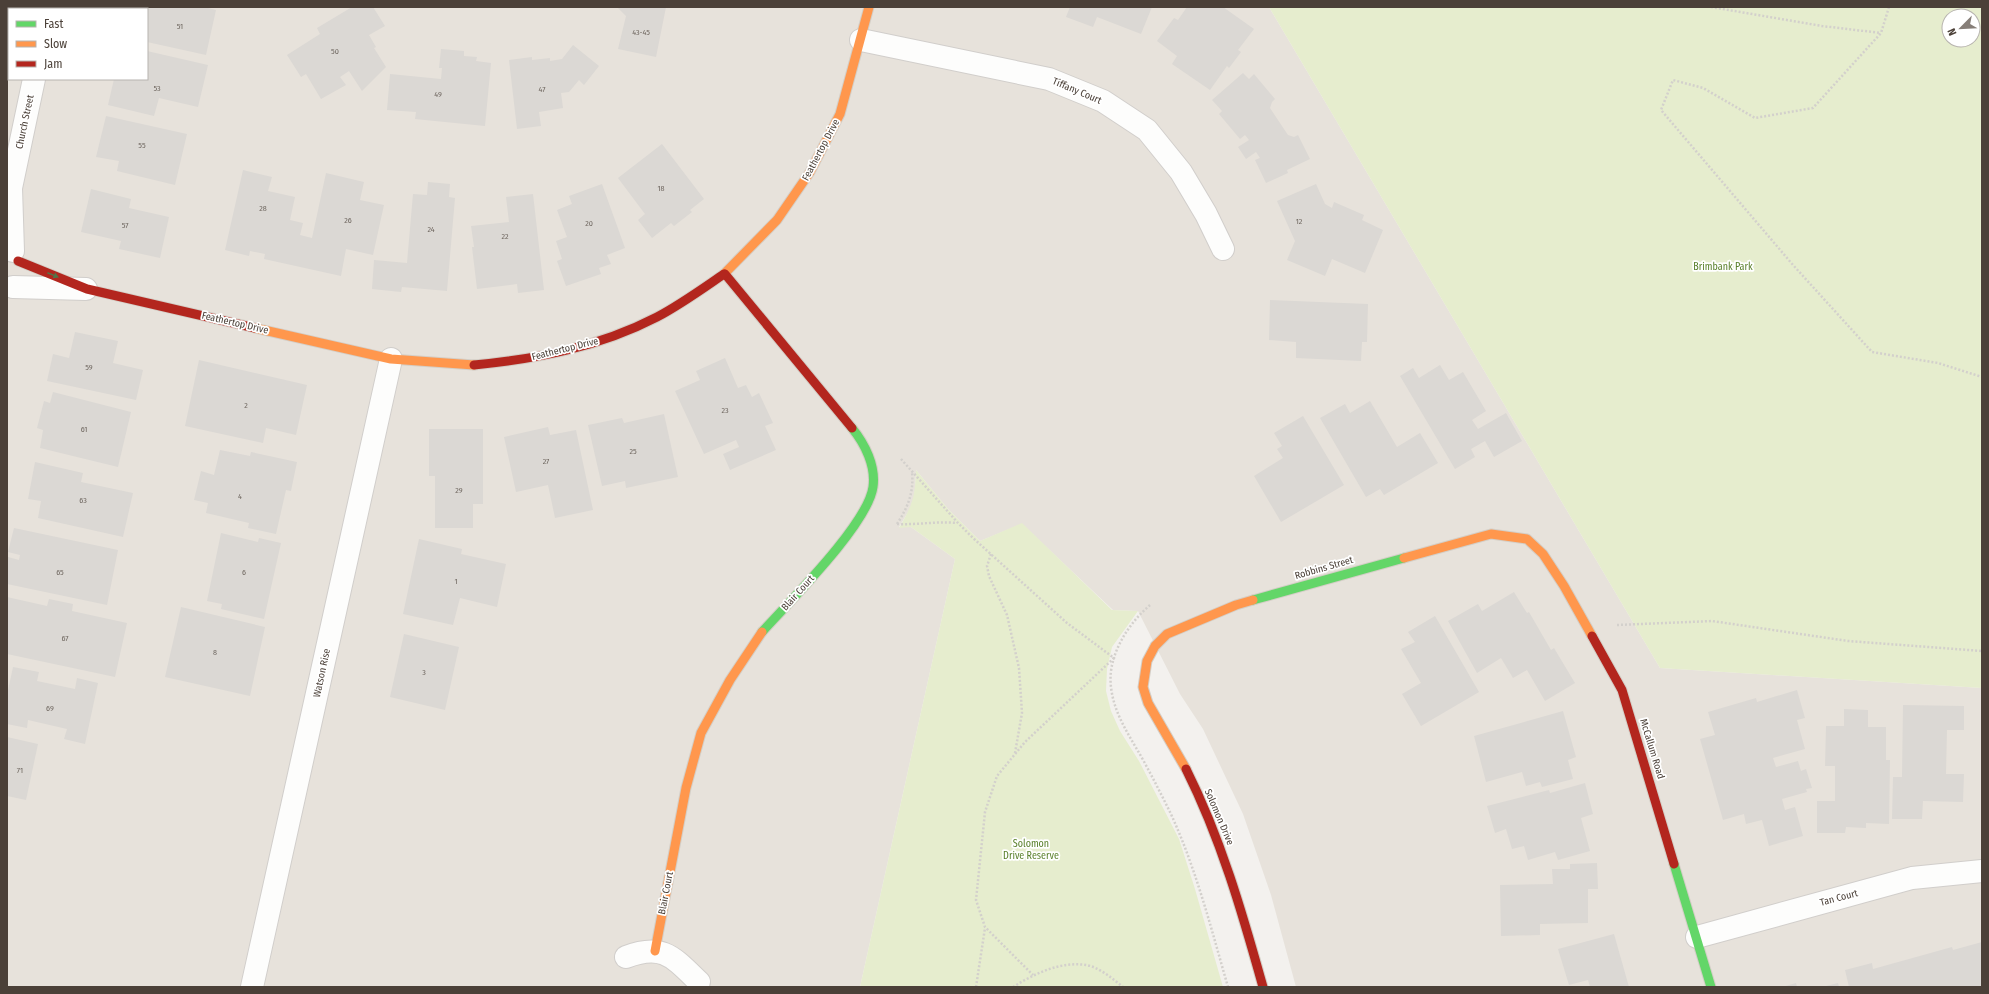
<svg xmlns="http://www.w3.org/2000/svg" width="1989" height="994" viewBox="0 0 1989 994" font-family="'Fira Sans Condensed',sans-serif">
	<rect width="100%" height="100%" fill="#f3f1ee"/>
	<path fill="#e7e2db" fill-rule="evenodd" d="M 7,7 L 1269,7 L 1660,668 L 1982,688 L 1982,987 L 1296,987 L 1271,895 L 1243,814 L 1203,729 L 1180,694 L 1138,611 L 1113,610 L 1022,524 L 980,541 L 948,509 L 916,470 L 915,495 L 910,509 L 899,527 L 911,527 L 955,559 L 860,987 L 7,987 ZM 9,9 L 147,9 L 147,79 L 9,79 Z"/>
	<g fill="#e6edce" fill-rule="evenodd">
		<path d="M 1269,7 L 1982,7 L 1982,688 L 1660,668 ZM 1949,16 L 1973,16 L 1973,40 L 1949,40 Z"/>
		<path d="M 916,470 L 948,509 L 980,541 L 1022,523 L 1112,610 L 1138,611 L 1112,647 L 1107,669 L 1106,691 L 1111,711 L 1120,731 L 1139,761 L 1179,839 L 1195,889 L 1223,987 L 860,987 L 955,559 L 911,527 L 899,528 C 913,504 915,497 916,470 Z"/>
	</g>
	<g fill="#dbd8d4">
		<polygon points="133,7 204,7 216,10 206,55 147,42 147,9 132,9"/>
		<polygon points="352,7 373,7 385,26 369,35 376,47 374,48 386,67 362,91 349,71 340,77 346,85 321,99 306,74 301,77 287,55 320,34 317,28"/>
		<polygon points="617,7 666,7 656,57 618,49 626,16"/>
		<polygon points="1070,7 1152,7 1141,34 1097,17 1093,27 1066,17"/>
		<polygon points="1187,7 1223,7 1254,29 1238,50 1241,52 1229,68 1227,66 1210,90 1172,64 1177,56 1157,41 1174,18 1178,20"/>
		<polygon points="573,45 599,66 584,85 579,80 569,92 561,93 563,108 539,112 541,126 517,129 509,60 532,57 532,60 550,58 550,61 562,59"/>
		<polygon points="441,49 464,51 464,56 477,57 476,61 491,63 485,126 415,119 416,112 387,110 390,74 441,79 442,68 439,68"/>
		<polygon points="147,51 208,65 198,107 159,98 154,116 108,105 114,79 147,79"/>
		<polygon points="1243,73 1249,79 1254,74 1275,99 1272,102 1270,108 1288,135 1294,137 1298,135 1310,159 1287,170 1288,173 1266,183 1255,160 1260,158 1256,152 1246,159 1238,147 1249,140 1245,135 1240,139 1219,114 1222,111 1212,100"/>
		<polygon points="106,116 187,134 175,185 117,171 119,161 96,157"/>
		<polygon points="662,144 704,199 690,210 692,212 674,226 671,223 652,238 638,220 645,214 618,178"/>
		<polygon points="243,170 272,177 268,191 295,197 290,220 303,223 300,235 312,238 326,173 364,182 360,200 384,205 373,255 346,249 341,276 264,259 265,254 250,251 249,256 225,250"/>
		<polygon points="428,182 450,184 449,197 455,198 447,291 402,287 401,292 372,289 374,260 407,263 413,194 427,195"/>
		<polygon points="602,184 625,248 607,255 611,264 599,268 601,274 566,286 557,261 562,259 556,241 567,237 557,210 572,204 569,196"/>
		<polygon points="1316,184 1325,204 1332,208 1334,202 1364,215 1362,220 1383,230 1365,273 1332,259 1325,276 1287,260 1295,241 1277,201"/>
		<polygon points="91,189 131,199 129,208 169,217 160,258 119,249 121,241 81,232"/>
		<polygon points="533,194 544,290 518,293 517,284 477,289 472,247 474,247 471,226 509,222 506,197"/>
		<polygon points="1270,300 1368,304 1367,342 1362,342 1361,361 1296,358 1296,342 1269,340"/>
		<polygon points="75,332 118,341 113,363 143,370 136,400 47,381 53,354 69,358"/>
		<polygon points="725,358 738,388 746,385 752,397 759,393 773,423 765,426 776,450 730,470 723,454 739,447 736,440 704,454 675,391 700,380 696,371"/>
		<polygon points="199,360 307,385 296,435 266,428 263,443 185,426"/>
		<polygon points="1440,365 1449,380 1463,372 1486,411 1472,420 1478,429 1506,413 1522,441 1494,457 1485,441 1471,449 1475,457 1455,469 1400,376 1413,368 1419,378"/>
		<polygon points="53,392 131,412 118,467 40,448 43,430 37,428 44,401 50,403"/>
		<polygon points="1370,401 1397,447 1420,433 1438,463 1384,495 1380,489 1366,497 1320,418 1345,404 1350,413"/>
		<polygon points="664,414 678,477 626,488 625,481 602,486 588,425 622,418 624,423"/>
		<polygon points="1303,416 1344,485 1281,522 1254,476 1283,458 1277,449 1282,446 1274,433"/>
		<polygon points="548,427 550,435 576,430 593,510 555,518 548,485 516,492 504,437"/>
		<polygon points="429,429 483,429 483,504 473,504 473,528 435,528 435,476 429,476"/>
		<polygon points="220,450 250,456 251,452 297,462 291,491 286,490 276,534 248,528 249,523 206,513 208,503 194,500 201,471 214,475"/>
		<polygon points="35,462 83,473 81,482 133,493 123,537 38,518 41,501 28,499"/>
		<polygon points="14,528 118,550 107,605 7,584 8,557 19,560 20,555 8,552"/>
		<polygon points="221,533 258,542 259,538 281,543 264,619 221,609 222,604 207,601"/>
		<polygon points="419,539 462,549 461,554 506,564 497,607 460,598 453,625 403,614"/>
		<polygon points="1514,592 1527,613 1529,612 1551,650 1554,648 1575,683 1545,701 1527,670 1513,678 1501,658 1477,673 1448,621 1478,604 1482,611"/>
		<polygon points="7,597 47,606 49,599 73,604 72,611 127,623 115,677 7,654"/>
		<polygon points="181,607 265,627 250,696 165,677"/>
		<polygon points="1435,616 1479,692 1421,726 1402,694 1421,683 1401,649 1415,642 1408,632"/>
		<polygon points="404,634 459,647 445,710 390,697"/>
		<polygon points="13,667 39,672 37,681 75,689 77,678 98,683 85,744 64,739 67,729 28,720 27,728 7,724 7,695"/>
		<polygon points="1797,690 1805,718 1797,720 1805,749 1773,758 1776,767 1798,761 1801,771 1806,769 1812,788 1806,789 1807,792 1782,799 1785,810 1795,807 1803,836 1769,846 1762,820 1746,824 1744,814 1723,820 1700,739 1715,735 1708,712 1756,698 1757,702"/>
		<polygon points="1903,705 1964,706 1964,730 1947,730 1946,774 1964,774 1963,802 1923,801 1922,819 1892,819 1893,777 1902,777"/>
		<polygon points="1844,709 1868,710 1868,727 1886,727 1886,760 1890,760 1889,824 1866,823 1866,828 1846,827 1845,833 1817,833 1817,801 1835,801 1835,766 1825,766 1826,726 1844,726"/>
		<polygon points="1563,711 1576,757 1568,760 1573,779 1542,787 1540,782 1526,786 1522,772 1486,782 1474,736"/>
		<polygon points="7,737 38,744 26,800 7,796"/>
		<polygon points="1585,783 1593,814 1581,818 1590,851 1558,860 1555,852 1528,860 1524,846 1512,849 1506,829 1495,833 1487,806 1549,790 1550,793"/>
		<polygon points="1597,863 1598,889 1588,889 1588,923 1540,924 1540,935 1501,936 1500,885 1553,884 1552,869 1570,869 1570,864"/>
		<polygon points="1614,934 1629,987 1590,987 1588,980 1569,985 1558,949"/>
		<polygon points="1982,942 1982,987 1849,987 1845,970 1872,963 1873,969 1952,947 1953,950"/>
		<polygon points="1796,983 1797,987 1782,987"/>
		<polygon points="1838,983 1839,987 1826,987 1826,986"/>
	</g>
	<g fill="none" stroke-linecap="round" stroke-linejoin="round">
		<g stroke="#d1cecb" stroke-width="24">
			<g id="street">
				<polyline points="49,9 50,7"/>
				<polyline points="861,40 1049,79 1103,101 1147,130 1181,172 1206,214 1223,249"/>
				<polyline points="11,188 13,251"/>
				<polyline points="7,197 11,188 34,79"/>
				<polyline points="13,287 86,289"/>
				<polyline points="1697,937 1912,878 1982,871"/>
				<path d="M 626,957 C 663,943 673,957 699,982"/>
				<polyline points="252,987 391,359"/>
			</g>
		</g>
		<g stroke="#d4cec6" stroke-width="11">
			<g id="fast">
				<polyline points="1253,600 1404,558"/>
				<path d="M 762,632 C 789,602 868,524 873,487 C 876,466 865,444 852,428"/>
				<polyline points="1674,864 1711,987"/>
			</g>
		</g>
		<g stroke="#d4cec6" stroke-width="11">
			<g id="slow">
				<polyline points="724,274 777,220 810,172 840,114 869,7"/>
				<polyline points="255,328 391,359 474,365"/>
				<polyline points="1404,558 1491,534 1527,539 1543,554 1564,586 1592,636"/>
				<polyline points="1186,769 1148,703 1143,687 1147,661 1155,646 1167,634 1236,605 1253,600"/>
				<polyline points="655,951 686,788 701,733 730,680 762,632"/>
			</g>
		</g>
		<g stroke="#d4cec6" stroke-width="11">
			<g id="jam">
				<polyline points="18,261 87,289 255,328"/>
				<polyline points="725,274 852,428"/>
				<path d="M 474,365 C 537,359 599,347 657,317 C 680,305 702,289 724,274"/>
				<polyline points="1592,636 1622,690 1674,864"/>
				<path d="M 1186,769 C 1221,839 1242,912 1263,987"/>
			</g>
		</g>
		<g stroke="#d3d0cc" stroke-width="2.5" stroke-dasharray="2 2" stroke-linecap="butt">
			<polyline points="1711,7 1822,26 1881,33"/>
			<polyline points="1889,7 1881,33 1813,108 1755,118 1703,88 1673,80 1661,110 1793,265 1872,352 1938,363 1982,377"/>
			<polyline points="901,459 958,523 973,538 1067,623 1114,658 1025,742 997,776 985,812 976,900 985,927 1033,975"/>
			<path d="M 897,524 C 918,525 936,521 957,523"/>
			<path d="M 897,524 C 908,507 914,492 912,472"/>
			<polyline points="991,554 987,566 989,576 1007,615 1019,668 1022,713 1015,753"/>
			<path d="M 1150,605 C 1128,624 1107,656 1111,687 C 1114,714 1129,735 1142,758 C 1152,776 1161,794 1170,812 C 1196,868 1211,928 1228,987"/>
			<polyline points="1617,625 1712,621 1848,641 1982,651"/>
			<polyline points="976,987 985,928"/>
			<path d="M 1013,987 C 1034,974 1060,961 1086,965 C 1099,967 1113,979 1123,987"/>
		</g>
		<use href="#street" stroke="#fdfdfc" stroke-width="22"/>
		<use href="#fast" stroke="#63d668" stroke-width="9"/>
		<use href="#slow" stroke="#ff974d" stroke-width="9"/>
		<use href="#jam" stroke="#b3261e" stroke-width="9"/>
	</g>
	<defs><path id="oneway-solid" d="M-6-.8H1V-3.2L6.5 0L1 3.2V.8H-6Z"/></defs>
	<use fill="#537449" href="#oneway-solid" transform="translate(53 275) rotate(22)"/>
	<g text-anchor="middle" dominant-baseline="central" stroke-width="3.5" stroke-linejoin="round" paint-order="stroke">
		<g font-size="8" fill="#706861">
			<text x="180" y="26">51</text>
			<text x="641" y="32">43-45</text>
			<text x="335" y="51">50</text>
			<text x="157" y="88">53</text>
			<text x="542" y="89">47</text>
			<text x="438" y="94">49</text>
			<text x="142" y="145">55</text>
			<text x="661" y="188">18</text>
			<text x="263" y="208">28</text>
			<text x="348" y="220">26</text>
			<text x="1299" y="221">12</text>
			<text x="589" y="223">20</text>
			<text x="125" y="225">57</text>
			<text x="431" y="229">24</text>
			<text x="505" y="236">22</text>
			<text x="89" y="367">59</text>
			<text x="246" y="405">2</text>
			<text x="725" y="410">23</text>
			<text x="84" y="429">61</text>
			<text x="633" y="451">25</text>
			<text x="546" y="461">27</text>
			<text x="459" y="490">29</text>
			<text x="240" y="496">4</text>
			<text x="83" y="500">63</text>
			<text x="60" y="572">65</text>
			<text x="244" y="572">6</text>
			<text x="456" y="581">1</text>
			<text x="65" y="638">67</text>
			<text x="215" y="652">8</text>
			<text x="424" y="672">3</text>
			<text x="50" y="708">69</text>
			<text x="20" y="770">71</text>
		</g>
		<g font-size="10" fill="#4b4038" stroke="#fff">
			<text transform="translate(1077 91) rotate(23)">Tiffany Court</text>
			<text transform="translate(25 122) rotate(-78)">Church Street</text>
			<text transform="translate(821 150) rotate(-62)">Feathertop Drive</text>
			<text transform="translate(235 323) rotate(13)">Feathertop Drive</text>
			<text transform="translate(565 349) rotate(-14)">Feathertop Drive</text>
			<text transform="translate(1324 568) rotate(-16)">Robbins Street</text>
			<text transform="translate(798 593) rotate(-48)">Blair Court</text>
			<text transform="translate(322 673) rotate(-78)">Watson Rise</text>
			<text transform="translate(1652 749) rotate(73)">McCallum Road</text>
			<text transform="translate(1219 817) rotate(67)">Solomon Drive</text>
			<text transform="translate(666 893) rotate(-79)">Blair Court</text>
			<text transform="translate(1839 898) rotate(-15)">Tan Court</text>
		</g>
		<g font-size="10" fill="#587f29" stroke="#fff">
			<text x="1723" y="267">Brimbank Park</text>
			<text x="1031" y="844">Solomon<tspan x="1031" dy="12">Drive Reserve</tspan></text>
		</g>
	</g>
	<rect width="1989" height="994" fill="none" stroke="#4b4038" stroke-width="16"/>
	<rect x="8" y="8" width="140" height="72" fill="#ffffff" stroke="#b7b3af"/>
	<rect x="16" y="21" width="20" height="6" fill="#63d668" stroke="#b7b3af"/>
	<text x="44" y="28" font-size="12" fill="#4b4038">Fast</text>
	<rect x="16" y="41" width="20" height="6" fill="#ff974d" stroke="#b7b3af"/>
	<text x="44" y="48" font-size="12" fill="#4b4038">Slow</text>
	<rect x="16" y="61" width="20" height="6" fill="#b3261e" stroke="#b7b3af"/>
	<text x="44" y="68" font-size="12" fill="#4b4038">Jam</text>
	<g transform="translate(1961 28) rotate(246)"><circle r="19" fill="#ffffff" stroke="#b7b3af"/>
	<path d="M0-3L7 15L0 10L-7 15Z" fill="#867e78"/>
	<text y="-6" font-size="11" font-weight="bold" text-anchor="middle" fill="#4b4038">N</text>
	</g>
</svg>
